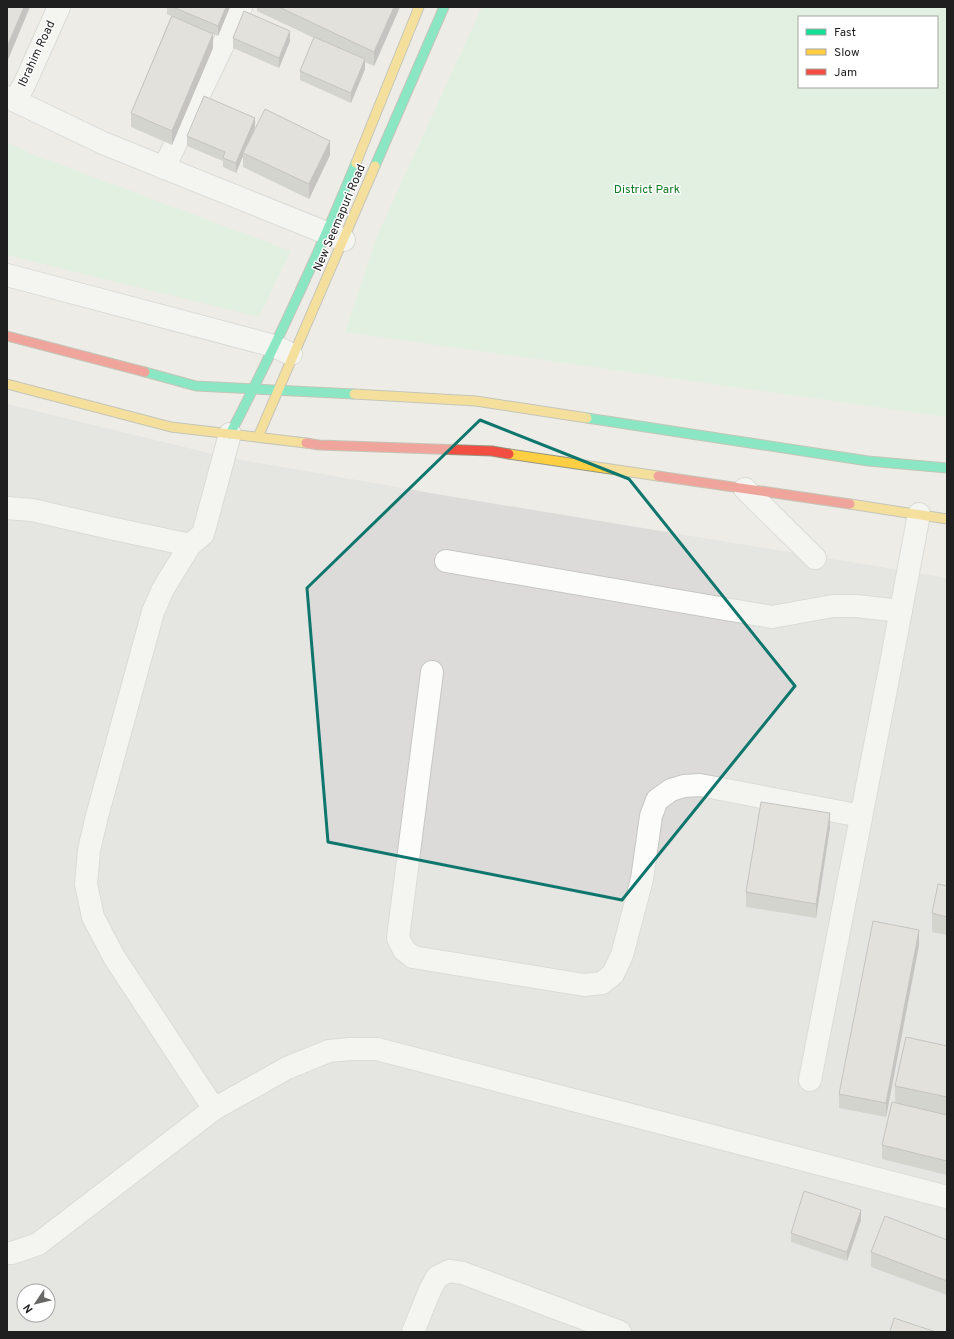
<svg xmlns="http://www.w3.org/2000/svg" width="954" height="1339" viewBox="0 0 954 1339" font-family="Overpass,sans-serif">
	<rect width="100%" height="100%" fill="#edece7"/>
	<path fill="#dcdbd9" fill-rule="evenodd" d="M 7,404 L 225,457 L 436,494 L 947,578 L 947,1332 L 7,1332 ZM 24,1291 L 48,1291 L 48,1315 L 24,1315 Z"/>
	<g fill="#d6f3d9" fill-rule="evenodd">
		<path d="M 482,7 L 947,7 L 947,417 L 345,332 L 377,236 ZM 799,17 L 937,17 L 937,87 L 799,87 Z"/>
		<polygon points="7,142 32,154 291,251 259,317 7,255"/>
	</g>
	<g fill="none" stroke-linecap="round" stroke-linejoin="round">
		<g stroke="#c6c6c3" stroke-width="24">
			<g id="street">
				<polyline points="7,97 103,143 344,240"/>
				<polyline points="15,100 24,85 59,7"/>
				<polyline points="164,168 241,7"/>
				<polyline points="7,275 274,346 291,354"/>
				<polyline points="745,489 815,558"/>
				<polyline points="7,508 32,510 110,528 190,545"/>
				<polyline points="446,561 772,617 833,606 856,606 901,611"/>
				<polyline points="432,672 398,938 404,950 413,957 584,985 602,983 613,974 622,955 642,879 651,816 657,800 671,790 684,786 700,785 861,816"/>
				<polyline points="810,1080 892,658 919,514"/>
				<polyline points="214,1109 114,957 93,917 86,884 89,850 97,816 153,612 163,589 190,545 203,534 230,434"/>
				<polyline points="7,1253 12,1253 38,1244 214,1109 287,1068 329,1051 351,1049 377,1049 947,1197"/>
				<polyline points="413,1332 430,1290 437,1277 449,1271 463,1273 620,1332"/>
			</g>
		</g>
		<g stroke="#939680" stroke-width="11">
			<g id="fast">
				<polyline points="375,166 444,7"/>
				<polyline points="145,372 196,386 354,394"/>
				<polyline points="587,418 868,461 947,468"/>
				<path d="M 230,434 C 276,346 318,255 356,163"/>
			</g>
		</g>
		<g stroke="#939680" stroke-width="11">
			<g id="slow">
				<polyline points="356,163 419,7"/>
				<polyline points="7,384 171,427 306,443"/>
				<polyline points="354,394 476,401 587,418"/>
				<polyline points="258,437 375,166"/>
				<polyline points="509,454 658,476"/>
				<polyline points="850,504 947,519"/>
			</g>
		</g>
		<g stroke="#939680" stroke-width="11">
			<g id="jam">
				<polyline points="7,336 145,372"/>
				<polyline points="306,443 319,445 492,451 509,454"/>
				<polyline points="658,476 850,504"/>
			</g>
		</g>
		<use href="#street" stroke="#fcfcfb" stroke-width="22"/>
		<use href="#fast" stroke="#16e098" stroke-width="9"/>
		<use href="#slow" stroke="#ffcf43" stroke-width="9"/>
		<use href="#jam" stroke="#f24e42" stroke-width="9"/>
	</g>
	<g fill="#b6b5b1">
		<polygon points="167,7 230,7 218,36 213,34 213,48 172,145 131,127 131,113 171,16 167,14"/>
		<polygon points="257,7 400,7 374,66 365,62 365,69 351,103 300,80 300,71 314,38 257,11"/>
		<polygon points="233,38 290,41 279,68 233,48"/>
		<polygon points="255,127 253,133 330,155 309,199 243,167 243,156 236,173 223,167 223,161 187,146 187,136"/>
		<polygon points="830,827 816,918 746,907 746,892"/>
		<polygon points="947,886 947,935 932,932 932,913"/>
		<polygon points="919,945 886,1117 839,1108 839,1094"/>
		<polygon points="947,1046 947,1175 882,1159 882,1145 895,1102 895,1086"/>
		<polygon points="861,1220 847,1261 791,1242 791,1233"/>
		<polygon points="947,1240 947,1295 871,1267 871,1252"/>
	</g>
	<g fill="#949390">
		<polygon points="24,7 30,7 7,62 7,47"/>
		<polygon points="226,7 230,7 218,36 218,26"/>
		<polygon points="394,7 400,7 374,66 374,52"/>
		<polygon points="290,31 290,41 279,68 279,58"/>
		<polygon points="213,34 213,48 172,145 172,131"/>
		<polygon points="365,59 365,69 351,103 351,93"/>
		<polygon points="255,118 255,127 244,153 243,153 243,156 236,173 236,163"/>
		<polygon points="330,141 330,155 309,199 309,184"/>
		<polygon points="830,813 830,827 816,918 816,904"/>
		<polygon points="919,930 919,945 886,1117 886,1103"/>
		<polygon points="861,1210 861,1220 847,1261 847,1252"/>
	</g>
	<g fill="#d4d2ce" stroke="#949390">
		<polygon points="7,7 24,7 7,47"/>
		<polygon points="173,7 226,7 218,26"/>
		<polygon points="279,7 394,7 374,52"/>
		<polygon points="244,11 290,31 279,58 233,38"/>
		<polygon points="172,16 213,34 172,131 131,113"/>
		<polygon points="314,37 365,59 351,93 300,71"/>
		<polygon points="204,96 255,118 236,163 223,158 225,152 187,136"/>
		<polygon points="265,109 330,141 309,184 243,153"/>
		<polygon points="761,802 830,813 816,904 746,892"/>
		<polygon points="938,884 947,886 947,917 932,913"/>
		<polygon points="873,921 919,930 886,1103 839,1094"/>
		<polygon points="906,1037 947,1046 947,1097 895,1086"/>
		<polygon points="892,1102 947,1115 947,1161 882,1145"/>
		<polygon points="804,1191 861,1210 847,1252 791,1233"/>
		<polygon points="885,1216 947,1240 947,1281 871,1252"/>
		<polygon points="894,1318 936,1332 890,1332"/>
	</g>
	<path d="M0 0H954V1339H0ZM 480,420 L 629,479 L 795,686 L 622,900 L 328,842 L 307,588 Z" fill="#edece7" fill-opacity=".55" fill-rule="evenodd"/>
	<path fill="none" stroke="#0f766e" stroke-width="3" stroke-linejoin="round" d="M 480,420 L 629,479 L 795,686 L 622,900 L 328,842 L 307,588 Z"/>
	<g text-anchor="middle" dominant-baseline="central" stroke-width="3" stroke-linejoin="round" paint-order="stroke">
		<g font-size="12" fill="#1f1f1f" stroke="#fff">
			<text transform="translate(37 54) rotate(-65)">Ibrahim Road</text>
			<text transform="translate(340 218) rotate(-67)">New Seemapuri Road</text>
		</g>
		<g font-size="12" fill="#0f7b22" stroke="#fff">
			<text x="647" y="190">District Park</text>
		</g>
	</g>
	<rect width="954" height="1339" fill="none" stroke="#1f1f1f" stroke-width="16"/>
	<rect x="798" y="16" width="140" height="72" fill="#ffffff" stroke="#a5a5a5"/>
	<rect x="806" y="29" width="20" height="6" fill="#16e098" stroke="#a5a5a5"/>
	<text x="834" y="36" font-size="12" fill="#1f1f1f">Fast</text>
	<rect x="806" y="49" width="20" height="6" fill="#ffcf43" stroke="#a5a5a5"/>
	<text x="834" y="56" font-size="12" fill="#1f1f1f">Slow</text>
	<rect x="806" y="69" width="20" height="6" fill="#f24e42" stroke="#a5a5a5"/>
	<text x="834" y="76" font-size="12" fill="#1f1f1f">Jam</text>
	<g transform="translate(36 1303) rotate(235)"><circle r="19" fill="#ffffff" stroke="#a5a5a5"/>
	<path d="M0-3L7 15L0 10L-7 15Z" fill="#676765"/>
	<text y="-6" font-size="11" font-weight="bold" text-anchor="middle" fill="#1f1f1f">N</text>
	</g>
</svg>
